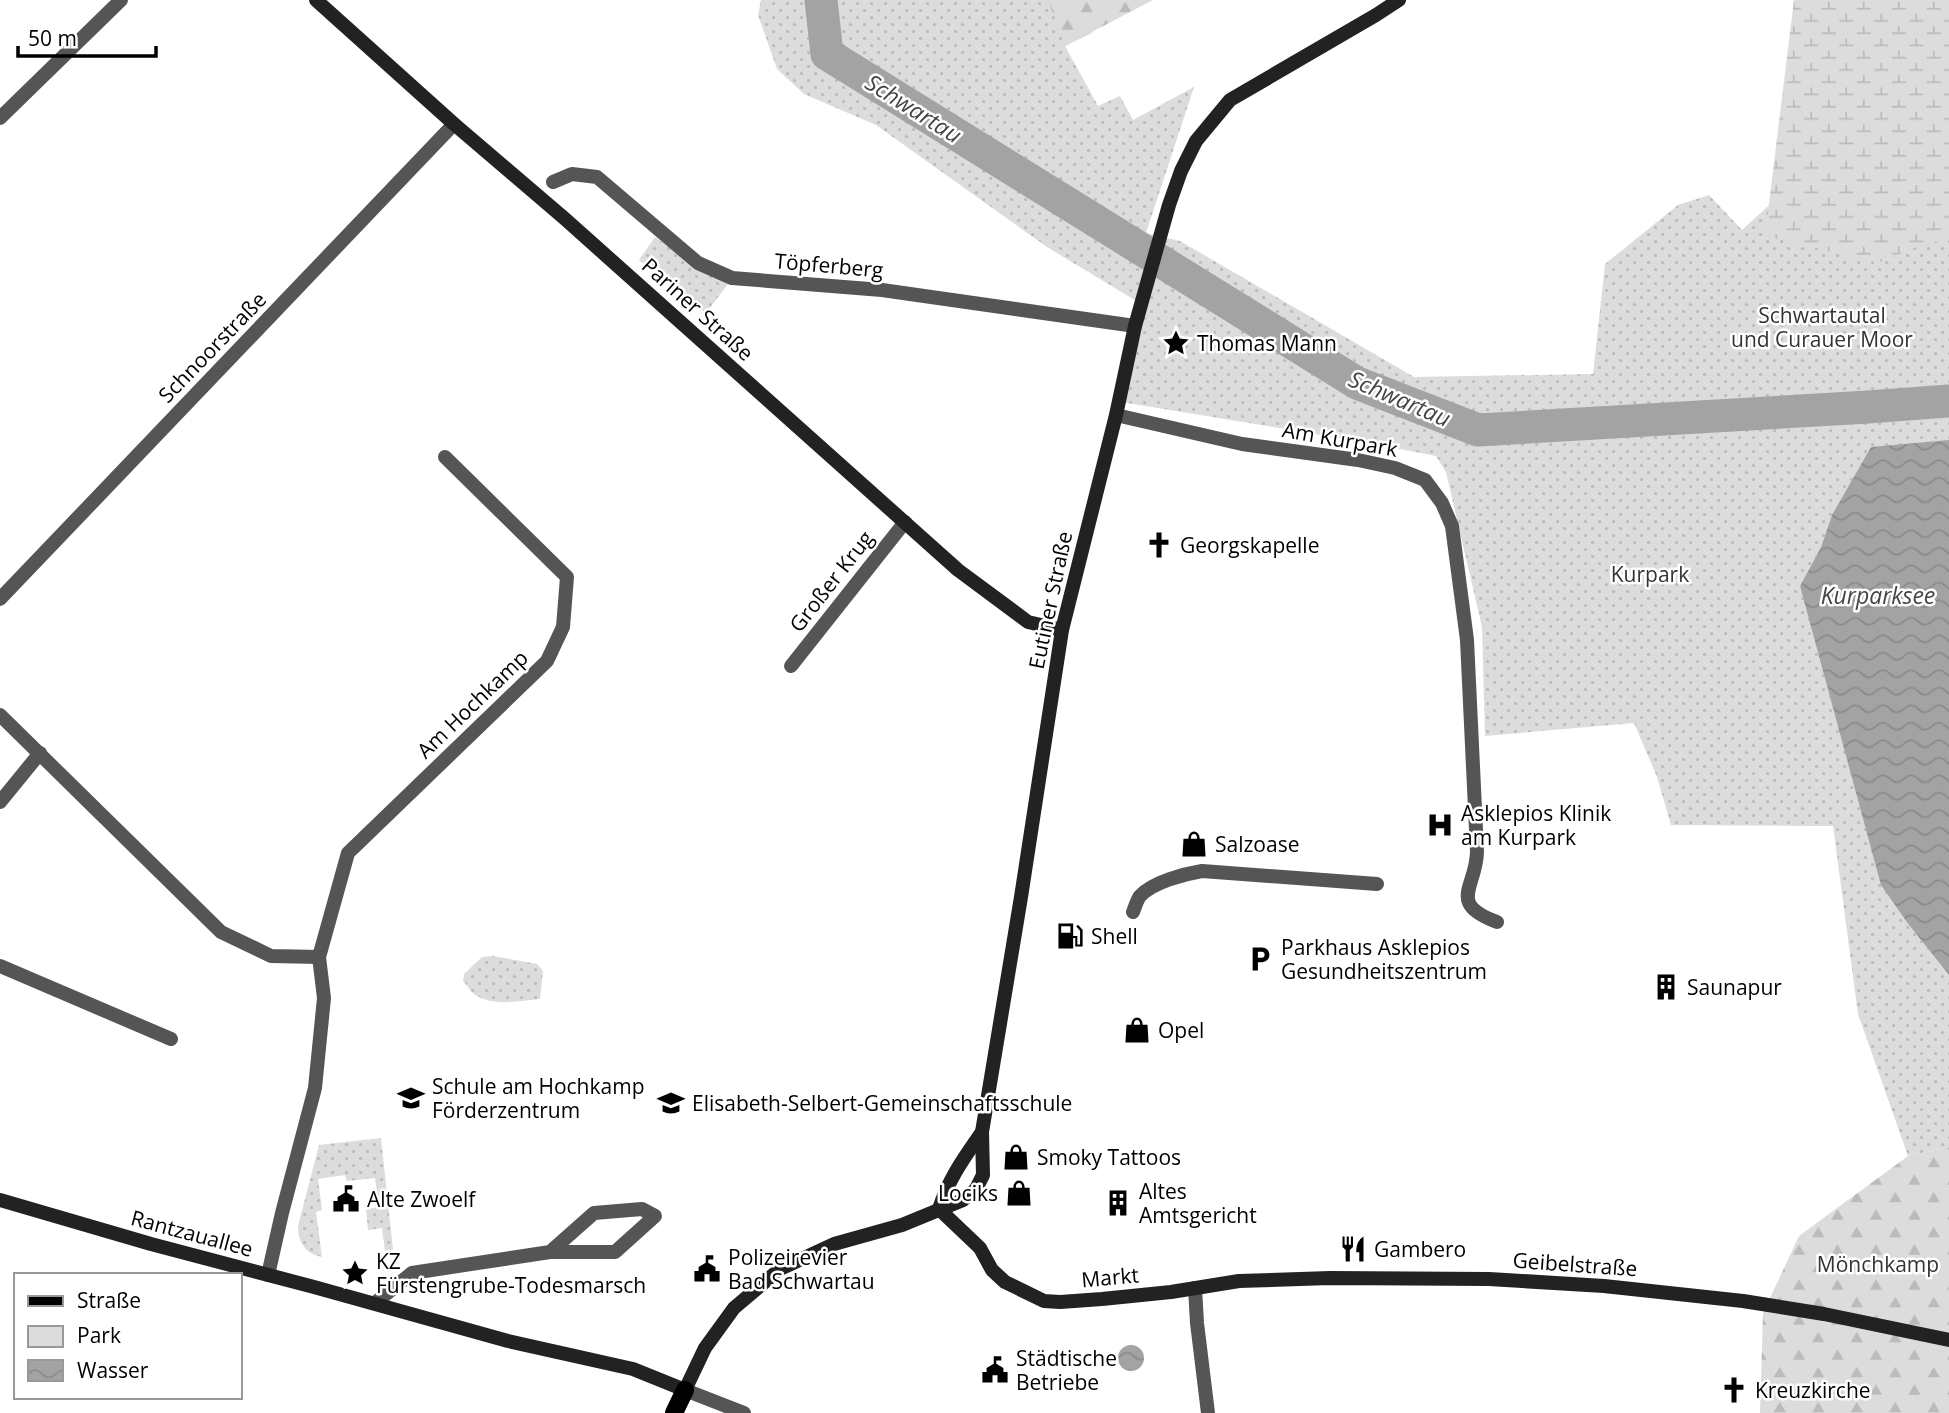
<svg xmlns="http://www.w3.org/2000/svg" width="1949" height="1413" viewBox="0 0 1949 1413" font-family="'Open Sans',sans-serif">
	<defs>
		<pattern id="green-dots" width="8" height="8" patternUnits="userSpaceOnUse" patternTransform="scale(1.75)"><rect width="8" height="8" fill="#dcdcdc"/><path d="M2 2h.1M6 6h.1" fill="none" stroke="#bbb" stroke-width="1.8" stroke-linecap="round"/></pattern>
		<pattern id="forest-firs" width="22" height="20" patternUnits="userSpaceOnUse" patternTransform="scale(1.75)"><rect width="22" height="20" fill="#dcdcdc"/><path d="M5 1l3.5 6h-7zM16 11l3.5 6h-7z" fill="#bbb"/></pattern>
		<pattern id="wetland-marsh" width="20" height="14" patternUnits="userSpaceOnUse" patternTransform="scale(1.75)"><rect width="20" height="14" fill="#dcdcdc"/><path d="M1 5h8M5 5V1M11 12h8M15 12V8" fill="none" stroke="#bbb"/></pattern>
		<pattern id="water-waves" width="16" height="10" patternUnits="userSpaceOnUse" patternTransform="scale(1.75)"><rect width="16" height="10" fill="#a3a3a3"/><path d="M0 5q4-4 8 0t8 0" fill="none" stroke="#8b8b8b"/></pattern>
	</defs>
	<rect width="100%" height="100%" fill="#fff"/>
	<g fill="url(#green-dots)">
		<polygon points="761,0 1109,0 1088,20 1092,33 1065,46 1098,106 1120,96 1133,120 1194,87 1146,233 1180,241 1414,377 1593,374 1605,264 1678,205 1709,195 1742,230 1790,186 1949,0 1949,446 1832,515 1821,547 1800,586 1909,925 1949,975 1949,1147 1908,1156 1858,1014 1833,826 1671,825 1657,777 1634,723 1485,736 1482,627 1446,472 1436,456 1364,442 1115,401 1138,302 1047,247 876,125 804,94 777,69 758,15"/>
		<polygon points="655,237 692,263 731,280 706,313 639,260"/>
		<path d="M 493,956 L 537,964 L 543,971 L 540,999 C 520,1001 492,1007 474,994 C 470,991 467,985 463,981 L 464,974 L 482,957 Z"/>
		<path d="M 381,1138 L 393,1250 L 385,1251 L 382,1228 L 368,1230 L 366,1209 L 379,1207 L 375,1178 L 347,1181 L 345,1175 L 318,1179 L 322,1210 L 316,1212 L 322,1257 C 306,1254 298,1243 298,1226 L 319,1145 Z"/>
	</g>
	<g fill="url(#forest-firs)">
		<polygon points="1048,0 1153,0 1065,46"/>
		<polygon points="1949,1147 1949,1413 1760,1413 1763,1313 1799,1236 1908,1156"/>
	</g>
	<polygon fill="url(#wetland-marsh)" points="1794,0 1949,0 1949,239 1924,244 1878,263 1765,236"/>
	<g fill="url(#water-waves)">
		<polygon points="1949,440 1949,975 1909,925 1881,885 1800,586 1821,547 1832,515 1871,447"/>
		<circle cx="1131" cy="1358" r="13"/>
	</g>
	<g fill="none" stroke-linecap="round" stroke-linejoin="round">
		<polyline stroke="#a3a3a3" stroke-width="33" points="821,0 827,54 1357,383 1478,430 1868,407 1949,401"/>
		<g stroke="#555" stroke-width="14">
			<polyline points="0,118 121,0"/>
			<polyline points="553,182 572,174 597,177 698,263 732,278 882,290 1135,326"/>
			<path d="M 1116,415 L 1242,444 L 1358,460 L 1395,468 L 1425,480 L 1442,503 L 1452,526 L 1467,640 L 1477,851 C 1477,887 1446,903 1497,922"/>
			<polyline points="0,599 454,124"/>
			<polyline points="791,666 905,522"/>
			<polyline points="0,715 221,932 271,956 319,957"/>
			<polyline points="0,802 40,753"/>
			<path d="M 1133,912 C 1135,907 1137,900 1140,896 C 1153,882 1184,874 1202,871 L 1377,884"/>
			<polyline points="0,966 171,1039"/>
			<polyline points="268,1275 282,1213 315,1088 324,998 319,957 348,853 547,661 563,627 567,577 445,457"/>
			<polyline points="1195,1288 1197,1323 1208,1413"/>
			<polyline points="375,1303 412,1273 550,1252 615,1252 655,1216 642,1209 594,1213 550,1252"/>
			<polyline points="685,1390 744,1413"/>
		</g>
		<g stroke="#222" stroke-width="14">
			<polyline points="316,0 454,124 564,218 958,570 1028,622 1062,630"/>
			<polyline points="0,1200 151,1244 314,1287 508,1341 633,1369 685,1390 705,1348 734,1308 780,1269 834,1244 902,1225 963,1200 976,1189 983,1175 982,1132 1021,897 1062,630 1116,415 1135,326 1169,205 1181,171 1196,141 1230,100 1376,15 1399,0"/>
			<polyline points="939,1209 980,1248 992,1270 1005,1282 1044,1301 1060,1302 1102,1299 1171,1292 1239,1281 1330,1278 1489,1279 1604,1286 1743,1301 1824,1314 1949,1340"/>
			<path d="M 939,1209 C 949,1178 964,1158 982,1132"/>
		</g>
		<polyline stroke="#000" stroke-width="18" points="674,1413 685,1390"/>
	</g>
	<defs>
		<g id="sight-bare" transform="scale(2.1)"><path d="M0-6L1.8-2.2L6-1.7L2.9 1.2L3.7 5.4L0 3.3L-3.7 5.4L-2.9 1.2L-6-1.7L-1.8-2.2Z" fill="#000" stroke="#fff" stroke-width="2.5" paint-order="stroke"/></g>
		<g id="church-bare" transform="scale(2.1)"><path d="M-1.2-6h2.4v3.5h3.3v2.4h-3.3V6h-2.4V-.1h-3.3v-2.4h3.3Z" fill="#000" stroke="#fff" stroke-width="2.5" paint-order="stroke"/></g>
		<g id="hospital-bare" transform="scale(2.1)"><path d="M-5-5h3v3.5h4V-5h3V5h-3V1.5h-4V5h-3Z" fill="#000" stroke="#fff" stroke-width="2.5" paint-order="stroke"/></g>
		<g id="shop-bare" transform="scale(2.1)"><path d="M-5-2.5h2.3a2.7 3.5 0 0 1 5.4 0H5L5.5 6h-11ZM-1.5-2.5h3a1.5 2.3 0 0 0-3 0Z" fill="#000" stroke="#fff" stroke-width="2.5" paint-order="stroke"/></g>
		<g id="fuel-bare" transform="scale(2.1)"><path d="M-5.5-6h7V0h2V4h1.3V-2.5L3-4.5l.8-.8L6-3V5H2.5V1h-1V6h-7ZM-4.2-4.7v3.2H.2V-4.7Z" fill="#000" stroke="#fff" stroke-width="2.5" paint-order="stroke"/></g>
		<g id="parking-bare" transform="scale(2.1)"><path d="M-3.5-5.5H1a3.5 3.5 0 0 1 0 7H-1V5.5H-3.5ZM-1-3.4V-.6H.8a1.4 1.4 0 0 0 0-2.8Z" fill="#000" stroke="#fff" stroke-width="2.5" paint-order="stroke"/></g>
		<g id="building-bare" transform="scale(2.1)"><path d="M-4-6H4V6H1V3H-1V6H-4ZM-2.5-4.3h1.7v1.8h-1.7ZM.8-4.3h1.7v1.8H.8ZM-2.5-1h1.7V.8h-1.7ZM.8-1h1.7V.8H.8Z" fill="#000" stroke="#fff" stroke-width="2.5" paint-order="stroke"/></g>
		<g id="school-bare" transform="scale(2.1)"><path d="M0-5L7-2L0 1L-7-2ZM-4 1L0 2.5L4 1V4Q0 6-4 4Z" fill="#000" stroke="#fff" stroke-width="2.5" paint-order="stroke"/></g>
		<g id="civic-bare" transform="scale(2.1)"><path d="M-.6-6.5H3V-4.5H.6V-3L4-1V1h2V6H-6V1h2V-1L-.6-3ZM-1.2 2.5V6h2.4V2.5Z" fill="#000" stroke="#fff" stroke-width="2.5" paint-order="stroke"/></g>
		<g id="restaurant-bare" transform="scale(2.1)"><path d="M-5-6h1v4h1v-4h1v4h1v-4h1v5L-1.5 .5V6h-2V.5L-5-1ZM5-6V6H3V1.5H1.5Q1.5-4 5-6Z" fill="#000" stroke="#fff" stroke-width="2.5" paint-order="stroke"/></g>
	</defs>
	<g fill-rule="evenodd">
		<use href="#sight-bare" x="1176" y="343"/>
		<use href="#church-bare" x="1159" y="545"/>
		<use href="#hospital-bare" x="1440" y="825"/>
		<use href="#shop-bare" x="1194" y="844"/>
		<use href="#fuel-bare" x="1070" y="936"/>
		<use href="#parking-bare" x="1260" y="959"/>
		<use href="#building-bare" x="1666" y="987"/>
		<use href="#shop-bare" x="1137" y="1030"/>
		<use href="#school-bare" x="411" y="1098"/>
		<use href="#school-bare" x="671" y="1103"/>
		<use href="#shop-bare" x="1016" y="1157"/>
		<use href="#shop-bare" x="1019" y="1193"/>
		<use href="#civic-bare" x="346" y="1199"/>
		<use href="#building-bare" x="1118" y="1203"/>
		<use href="#restaurant-bare" x="1353" y="1249"/>
		<use href="#civic-bare" x="707" y="1269"/>
		<use href="#sight-bare" x="355" y="1273"/>
		<use href="#civic-bare" x="995" y="1370"/>
		<use href="#church-bare" x="1734" y="1390"/>
	</g>
	<g text-anchor="middle" dominant-baseline="central" stroke-width="5" stroke-linejoin="round" paint-order="stroke">
		<g font-size="21" fill="#000" stroke="#fff">
			<text transform="translate(829 265) rotate(5)">Töpferberg</text>
			<text transform="translate(698 309) rotate(42)">Pariner Straße</text>
			<text transform="translate(212 347) rotate(-46)">Schnoorstraße</text>
			<text transform="translate(1340 439) rotate(10)">Am Kurpark</text>
			<text transform="translate(831 581) rotate(-52)">Großer Krug</text>
			<text transform="translate(1050 600) rotate(-78)">Eutiner Straße</text>
			<text transform="translate(472 704) rotate(-44)">Am Hochkamp</text>
			<text transform="translate(192 1233) rotate(15)">Rantzauallee</text>
			<text transform="translate(1575 1264) rotate(4)">Geibelstraße</text>
			<text transform="translate(1110 1277) rotate(-5)">Markt</text>
		</g>
		<g font-size="21" fill="#333" stroke="#fff">
			<text x="1822" y="315">Schwartautal<tspan x="1822" dy="24">und Curauer Moor</tspan></text>
			<text x="1650" y="574">Kurpark</text>
			<text x="1878" y="1264">Mönchkamp</text>
		</g>
		<g font-size="21" fill="#000" stroke="#fff" text-anchor="start">
			<text x="1197" y="343">Thomas Mann</text>
			<text x="1180" y="545">Georgskapelle</text>
			<text x="1461" y="813">Asklepios Klinik<tspan x="1461" dy="24">am Kurpark</tspan></text>
			<text x="1215" y="844">Salzoase</text>
			<text x="1091" y="936">Shell</text>
			<text x="1281" y="947">Parkhaus Asklepios<tspan x="1281" dy="24">Gesundheitszentrum</tspan></text>
			<text x="1687" y="987">Saunapur</text>
			<text x="1158" y="1030">Opel</text>
			<text x="432" y="1086">Schule am Hochkamp<tspan x="432" dy="24">Förderzentrum</tspan></text>
			<text x="692" y="1103">Elisabeth-Selbert-Gemeinschaftsschule</text>
			<text x="1037" y="1157">Smoky Tattoos</text>
			<text x="1139" y="1191">Altes<tspan x="1139" dy="24">Amtsgericht</tspan></text>
			<text x="998" y="1193" text-anchor="end">Lociks</text>
			<text x="367" y="1199">Alte Zwoelf</text>
			<text x="1374" y="1249">Gambero</text>
			<text x="728" y="1257">Polizeirevier<tspan x="728" dy="24">Bad Schwartau</tspan></text>
			<text x="376" y="1261">KZ<tspan x="376" dy="24">Fürstengrube-Todesmarsch</tspan></text>
			<text x="1016" y="1358">Städtische<tspan x="1016" dy="24">Betriebe</tspan></text>
			<text x="1755" y="1390">Kreuzkirche</text>
		</g>
		<g font-size="23" font-style="italic" fill="#444" stroke="#fff">
			<text transform="translate(914 108) rotate(32)">Schwartau</text>
			<text transform="translate(1400 398) rotate(23)">Schwartau</text>
			<text x="1878" y="595">Kurparksee</text>
		</g>
	</g>
	<rect x="14" y="1273" width="228" height="126" fill="#ffffff" stroke="#999999" stroke-width="2"/>
	<rect x="28" y="1296" width="35" height="10" fill="#000000" stroke="#999999" stroke-width="2"/>
	<text x="77" y="1308" font-size="21" fill="#000000">Straße</text>
	<rect x="28" y="1326" width="35" height="21" fill="#dcdcdc" stroke="#999999" stroke-width="2"/>
	<text x="77" y="1343" font-size="21" fill="#000000">Park</text>
	<rect x="28" y="1360" width="35" height="21" fill="url(#water-waves)" stroke="#999999" stroke-width="2"/>
	<text x="77" y="1378" font-size="21" fill="#000000">Wasser</text>
	<path d="M18 46v10h138v-10" fill="none" stroke="#000000" stroke-width="3.5"/>
	<text x="28" y="46" font-size="21" fill="#000000" stroke="#ffffff" stroke-width="5" paint-order="stroke">50 m</text>
</svg>
